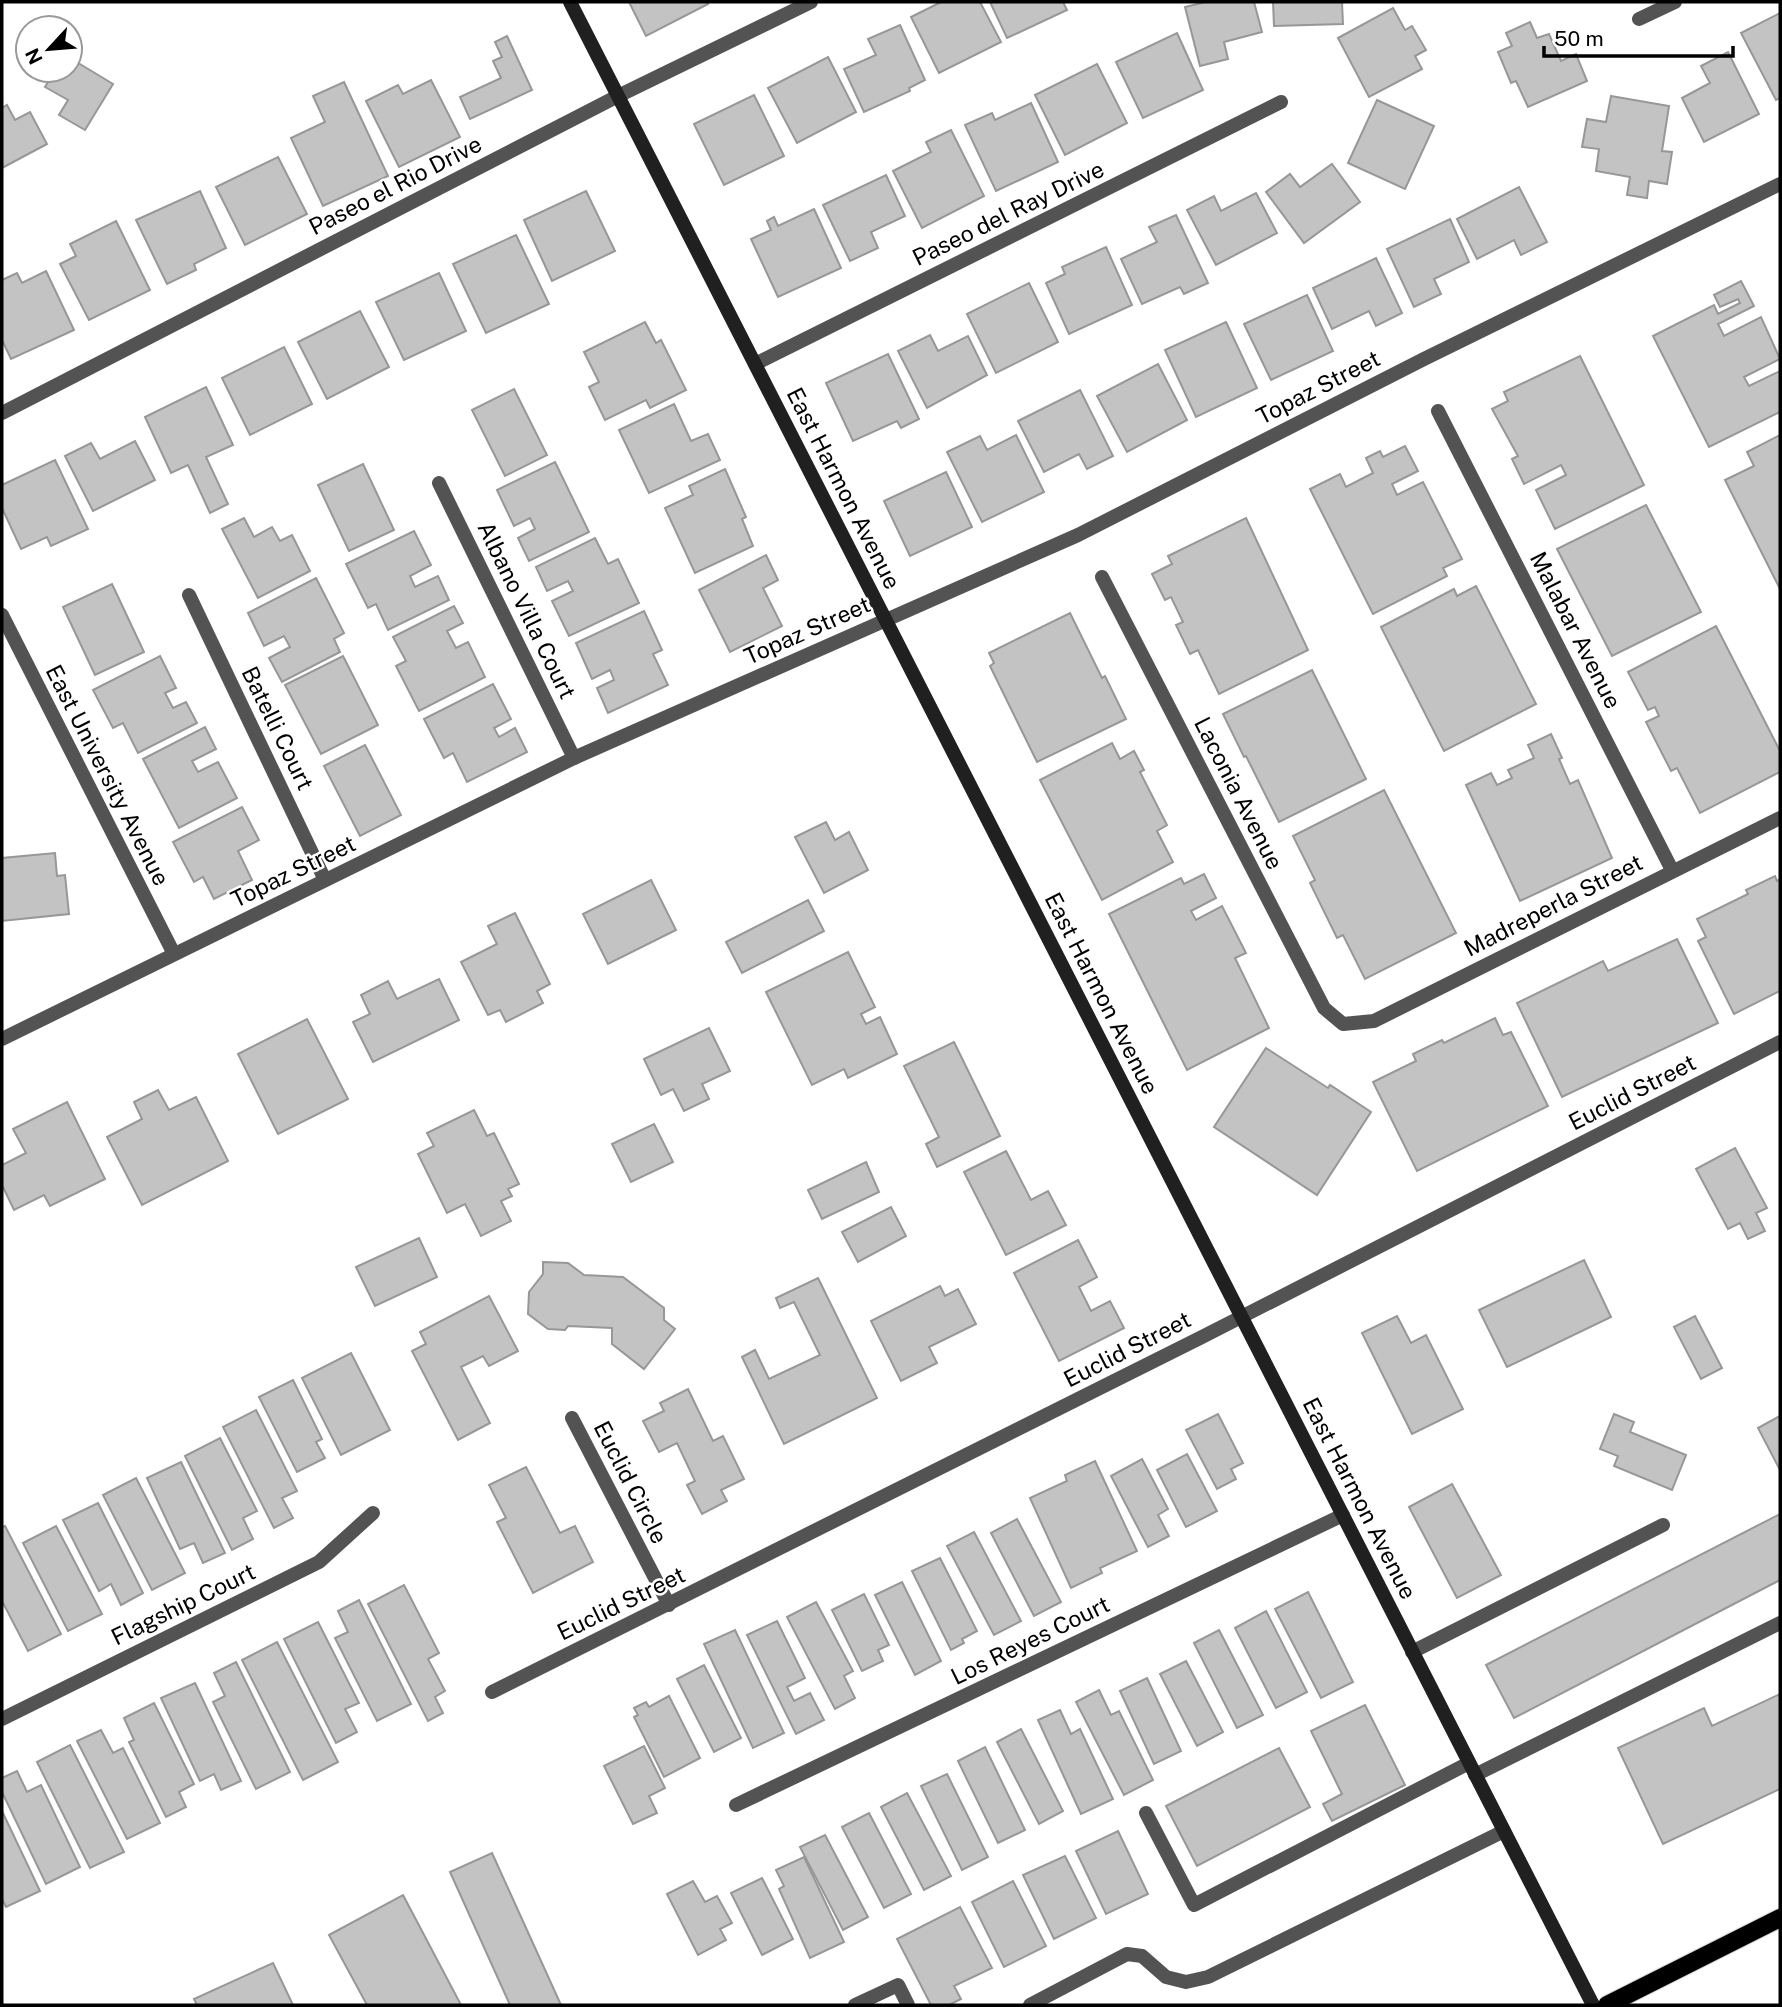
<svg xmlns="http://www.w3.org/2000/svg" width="1782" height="2007" viewBox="0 0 1782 2007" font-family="'Public Sans',sans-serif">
	<rect width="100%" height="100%" fill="#fff"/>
	<g fill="#c3c3c3" stroke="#979797" stroke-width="2">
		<polygon points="629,2 707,2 708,4 646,36"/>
		<polygon points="941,2 980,2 1001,42 939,73 911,17"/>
		<polygon points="990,2 1063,2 1067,10 1007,38"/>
		<polygon points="1206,2 1254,2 1262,32 1224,42 1228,59 1200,66 1185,7"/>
		<polygon points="1273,2 1342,2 1343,24 1274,26"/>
		<polygon points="1393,8 1405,30 1412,26 1426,50 1415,56 1422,69 1369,97 1338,38"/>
		<polygon points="1780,13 1780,98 1776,100 1741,33"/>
		<polygon points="1530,22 1537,38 1549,34 1561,61 1576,54 1587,81 1528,107 1516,81 1511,83 1498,52 1512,46 1506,33"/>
		<polygon points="900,25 925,80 909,88 910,91 864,112 844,69 876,55 868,39"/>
		<polygon points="1177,33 1203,90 1143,118 1116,62"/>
		<polygon points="507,36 532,90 470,119 460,97 501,78 493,61 502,57 495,42"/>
		<polygon points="1728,52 1759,114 1704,142 1682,98 1710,83 1701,66"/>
		<polygon points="828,57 856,112 797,143 768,88"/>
		<polygon points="70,58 113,84 85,130 59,115 68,100 45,87 55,70 70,70"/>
		<polygon points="1097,64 1127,123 1065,155 1035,95"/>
		<polygon points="431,80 460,137 399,167 366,101 398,85 403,94"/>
		<polygon points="344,82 388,176 323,206 291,138 325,122 313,96"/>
		<polygon points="754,95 784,156 724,185 694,124"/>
		<polygon points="1611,96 1669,106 1662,151 1672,152 1667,184 1649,181 1647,198 1627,195 1630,177 1596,171 1599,149 1582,147 1587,119 1606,122"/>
		<polygon points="1377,100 1434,126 1405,189 1348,163"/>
		<polygon points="1031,103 1058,162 996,191 965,125 992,113 995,120"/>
		<polygon points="7,105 15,120 30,112 47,144 2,168 2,108"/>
		<polygon points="951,130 984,196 922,228 893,171 931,152 926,142"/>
		<polygon points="278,157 307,214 245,245 216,187"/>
		<polygon points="1332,164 1360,202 1304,243 1266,192 1290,174 1300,187"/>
		<polygon points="886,175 905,216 871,232 878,248 850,261 823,205"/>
		<polygon points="1519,187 1547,242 1521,255 1514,240 1477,259 1457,219"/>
		<polygon points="200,191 226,248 194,264 196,270 167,284 136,220"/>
		<polygon points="586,191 615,251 552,281 524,220"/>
		<polygon points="1256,193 1277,233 1216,265 1187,210 1214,196 1221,211"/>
		<polygon points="814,209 841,268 778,297 751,239 771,230 767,221 774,217 778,226"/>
		<polygon points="1176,215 1208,283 1184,294 1180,287 1142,304 1121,259 1157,242 1149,227"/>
		<polygon points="1450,219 1469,262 1434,279 1441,294 1414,307 1387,249"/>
		<polygon points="116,221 150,290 89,320 60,264 76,256 70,244"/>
		<polygon points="516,235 549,304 486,333 453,264"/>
		<polygon points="1106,247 1132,305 1069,334 1046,283 1065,274 1062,267"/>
		<polygon points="1376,258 1402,313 1376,326 1369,311 1332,329 1313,288"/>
		<polygon points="46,271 74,330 11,359 2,340 2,280 17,273 22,283"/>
		<polygon points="439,273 466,331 404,360 376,302"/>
		<polygon points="1741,281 1754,306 1718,324 1724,336 1761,317 1780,359 1744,377 1749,386 1780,371 1780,412 1709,447 1653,336 1714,305 1718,314 1740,303 1738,299 1720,307 1714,295"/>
		<polygon points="1029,283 1058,342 996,373 967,314"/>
		<polygon points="1307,295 1333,351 1271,380 1244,324"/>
		<polygon points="360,311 389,367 327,399 298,342"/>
		<polygon points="645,322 656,343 661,340 686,390 650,408 646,400 605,420 589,387 599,382 584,352"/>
		<polygon points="1226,322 1257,388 1196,417 1165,350"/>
		<polygon points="930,335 938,351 968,336 987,375 927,408 898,351"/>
		<polygon points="284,347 312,404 250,435 222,378"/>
		<polygon points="888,354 919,419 901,428 897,421 853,441 826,383"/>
		<polygon points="1580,356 1644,485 1555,529 1536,490 1566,475 1561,465 1524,484 1512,459 1518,456 1492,409 1508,401 1504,392"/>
		<polygon points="1158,364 1187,420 1127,452 1097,396"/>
		<polygon points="206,387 233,445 206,457 228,504 210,513 188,465 171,473 145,417"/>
		<polygon points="514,389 547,455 505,476 472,410"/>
		<polygon points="1080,390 1113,456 1087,469 1079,454 1044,472 1018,421"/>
		<polygon points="674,404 691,441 708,434 720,460 649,493 619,430"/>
		<polygon points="1016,435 1044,492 982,522 947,452 980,436 987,450"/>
		<polygon points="1780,435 1780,589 1725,480 1754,466 1747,452"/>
		<polygon points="135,441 155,480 93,511 65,456 91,443 100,459"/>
		<polygon points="1405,446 1418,471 1392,484 1397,495 1423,482 1462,559 1443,568 1447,576 1373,614 1310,489 1340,474 1346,487 1373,473 1366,458 1380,451 1383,457"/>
		<polygon points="55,460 88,529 51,546 47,537 21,549 2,508 2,485"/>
		<polygon points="555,462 589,532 529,561 518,538 535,529 530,518 514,526 497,490"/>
		<polygon points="363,464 394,530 349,551 318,485"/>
		<polygon points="725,469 746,517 742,519 753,546 695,573 665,508 693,495 689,486"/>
		<polygon points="946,472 972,527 910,556 884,501"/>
		<polygon points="1646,505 1701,612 1612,656 1557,549"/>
		<polygon points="244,518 254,537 272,527 280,541 292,535 310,571 258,598 222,529"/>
		<polygon points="1246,518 1308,650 1219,694 1198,650 1190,654 1176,625 1183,622 1171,597 1165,600 1152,574 1172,564 1168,556"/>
		<polygon points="414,531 431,565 410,576 415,587 438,576 449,600 388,630 376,604 368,608 346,564"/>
		<polygon points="595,538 608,564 618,559 639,603 569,636 552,601 573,591 568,581 547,591 536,567"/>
		<polygon points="766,555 778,580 763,588 782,626 730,652 699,590"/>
		<polygon points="316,578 344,633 334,639 340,652 282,682 269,658 290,647 284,636 264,646 248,613"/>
		<polygon points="112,584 144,652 95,675 63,607"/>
		<polygon points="1476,586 1536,704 1444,751 1381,627 1454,589 1457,596"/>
		<polygon points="454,606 463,623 447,631 456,648 468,642 485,677 419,711 396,666 406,661 393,637"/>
		<polygon points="644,611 662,650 653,654 668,685 608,713 597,688 614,680 610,670 592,679 576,643"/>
		<polygon points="1070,613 1102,678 1105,676 1126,719 1037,762 990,666 994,663 989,653"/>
		<polygon points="1716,626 1780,751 1780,772 1700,813 1677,768 1671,771 1646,722 1659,716 1655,707 1648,710 1628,672"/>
		<polygon points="160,656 176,688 165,693 173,708 186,702 197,723 138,753 123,723 113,728 93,690"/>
		<polygon points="343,656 378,725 321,754 285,685"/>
		<polygon points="1312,670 1366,779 1279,822 1246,756 1244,757 1223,714"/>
		<polygon points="493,684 511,719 494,728 499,737 515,728 527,752 467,782 453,753 444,758 424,719"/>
		<polygon points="205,727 216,749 192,761 198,772 218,762 237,798 179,828 143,759"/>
		<polygon points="1551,734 1562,758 1559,759 1570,784 1578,780 1612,858 1520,901 1466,785 1491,773 1497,785 1512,778 1508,770 1534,758 1528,745"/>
		<polygon points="1112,743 1120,759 1134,751 1144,770 1140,772 1167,825 1157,831 1173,862 1102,900 1040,780"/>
		<polygon points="365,745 401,815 360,836 324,766"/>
		<polygon points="1384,790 1456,933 1365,979 1343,935 1337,938 1310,883 1315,880 1293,836"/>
		<polygon points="242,807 259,840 238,851 252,880 214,899 203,877 194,882 173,842"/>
		<polygon points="826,822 835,840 849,832 868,870 824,893 795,837"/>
		<polygon points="55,853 57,876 65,875 69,914 2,921 2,858"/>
		<polygon points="1204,874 1216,898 1191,911 1196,920 1222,906 1246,953 1235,958 1269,1028 1187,1070 1109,914 1181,878 1184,884"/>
		<polygon points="1775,876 1777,881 1780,879 1780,991 1734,1014 1698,941 1706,937 1697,919 1748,894 1746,890"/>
		<polygon points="651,880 676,930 608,964 583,914"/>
		<polygon points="808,900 824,931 742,973 726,942"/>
		<polygon points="515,913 550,984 537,991 543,1003 506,1022 500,1010 488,1015 461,962 497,944 488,926"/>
		<polygon points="1677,939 1718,1023 1562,1097 1517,1003 1603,961 1608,971"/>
		<polygon points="848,952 875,1007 861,1014 866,1024 880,1017 897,1054 848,1078 844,1069 812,1085 766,992"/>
		<polygon points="439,979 459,1020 373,1062 353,1022 370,1014 361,995 388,981 397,999"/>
		<polygon points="1495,1018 1503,1035 1511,1032 1548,1106 1417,1171 1373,1082 1416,1061 1413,1054 1442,1040 1444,1043"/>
		<polygon points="307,1019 348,1099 278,1134 238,1054"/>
		<polygon points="709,1028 730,1071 702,1084 709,1099 684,1111 673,1089 661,1095 644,1059"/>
		<polygon points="954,1042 1000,1136 937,1167 926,1144 939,1137 904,1066"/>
		<polygon points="1266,1048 1328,1088 1330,1085 1371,1112 1317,1195 1214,1127"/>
		<polygon points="158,1090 169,1110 196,1097 228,1161 142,1205 107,1137 142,1119 134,1102"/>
		<polygon points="67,1102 105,1179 50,1206 44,1195 14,1210 2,1185 2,1165 26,1153 13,1129"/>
		<polygon points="474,1110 487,1136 494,1133 519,1184 508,1189 512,1196 501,1201 511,1221 481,1236 465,1204 447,1213 418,1154 434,1146 427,1133"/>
		<polygon points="654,1124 673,1162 631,1182 612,1144"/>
		<polygon points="1735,1148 1767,1208 1756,1213 1765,1231 1748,1239 1740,1223 1728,1229 1696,1169"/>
		<polygon points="1006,1151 1031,1200 1048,1191 1066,1225 1006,1255 964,1172"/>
		<polygon points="866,1162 879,1192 822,1219 808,1190"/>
		<polygon points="891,1207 906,1236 858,1262 842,1232"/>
		<polygon points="419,1238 437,1277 375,1306 356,1267"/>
		<polygon points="1078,1240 1097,1277 1079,1287 1091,1311 1110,1301 1124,1328 1059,1361 1014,1273"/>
		<polygon points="1584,1260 1611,1317 1507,1367 1479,1310"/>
		<polygon points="543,1262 568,1263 584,1275 623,1277 664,1308 664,1320 675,1329 644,1369 612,1344 612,1328 568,1326 565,1330 548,1329 528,1314 529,1292 543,1274"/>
		<polygon points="818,1278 877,1398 784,1444 742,1357 755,1350 769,1379 820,1355 794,1302 780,1308 776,1298"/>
		<polygon points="940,1286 945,1296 958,1289 976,1324 929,1347 937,1363 901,1381 871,1321"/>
		<polygon points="489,1296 518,1351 489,1366 483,1356 461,1367 490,1423 458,1440 412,1351 426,1344 420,1332"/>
		<polygon points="1397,1316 1411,1343 1426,1335 1463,1409 1412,1434 1362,1333"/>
		<polygon points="1695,1316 1722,1368 1701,1379 1674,1327"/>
		<polygon points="351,1353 390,1430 341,1455 302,1378"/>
		<polygon points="293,1380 322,1439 316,1442 325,1458 297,1472 259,1397"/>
		<polygon points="688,1389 713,1441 723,1436 744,1479 721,1490 727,1501 702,1514 687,1485 695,1481 677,1443 659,1452 643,1421 664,1411 660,1403"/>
		<polygon points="256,1410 297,1491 282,1498 293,1518 274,1528 223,1427"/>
		<polygon points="1218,1414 1243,1463 1231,1469 1236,1479 1217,1489 1186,1430"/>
		<polygon points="1614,1414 1634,1422 1630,1432 1686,1455 1672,1490 1614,1466 1618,1456 1600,1449"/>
		<polygon points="1780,1416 1780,1470 1758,1428"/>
		<polygon points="220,1438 257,1511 243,1518 253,1539 232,1550 185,1456"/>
		<polygon points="1187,1454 1217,1511 1186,1527 1157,1470"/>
		<polygon points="1142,1459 1168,1509 1158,1515 1169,1536 1148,1547 1111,1476"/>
		<polygon points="1095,1461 1137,1551 1100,1568 1102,1573 1071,1588 1030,1498 1067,1481 1065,1475"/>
		<polygon points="181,1462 225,1553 203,1563 194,1543 180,1549 147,1478"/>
		<polygon points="526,1467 560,1533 575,1526 593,1562 533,1593 497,1522 506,1518 489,1485"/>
		<polygon points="136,1478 185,1573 152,1590 103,1495"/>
		<polygon points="1452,1484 1501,1575 1457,1598 1409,1507"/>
		<polygon points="98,1503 143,1593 121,1605 111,1584 99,1591 63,1520"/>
		<polygon points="1780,1514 1780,1580 1514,1718 1486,1665"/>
		<polygon points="1017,1519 1061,1602 1034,1616 991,1533"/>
		<polygon points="5,1526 61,1634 28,1651 2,1601 2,1527"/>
		<polygon points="56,1526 102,1614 68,1631 23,1543"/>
		<polygon points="974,1532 1021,1621 994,1635 947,1546"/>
		<polygon points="940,1558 977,1631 962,1639 964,1643 951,1650 912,1571"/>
		<polygon points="902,1582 941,1661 915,1675 875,1595"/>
		<polygon points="404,1585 439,1653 428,1659 445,1691 435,1697 443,1713 428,1721 368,1604"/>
		<polygon points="1308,1592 1353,1682 1321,1698 1275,1609"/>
		<polygon points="864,1594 889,1645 878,1650 883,1661 862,1671 832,1610"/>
		<polygon points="359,1600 411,1704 377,1721 335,1638 348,1632 338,1611"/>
		<polygon points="816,1602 853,1671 844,1676 855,1698 835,1709 787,1617"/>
		<polygon points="1266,1611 1307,1692 1276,1708 1235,1628"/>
		<polygon points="777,1621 805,1678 787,1687 794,1701 810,1693 824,1720 796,1734 747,1635"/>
		<polygon points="318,1622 359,1703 345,1709 357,1732 336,1743 284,1639"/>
		<polygon points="735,1630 784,1733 753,1748 704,1644"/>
		<polygon points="1219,1630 1263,1715 1237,1728 1194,1643"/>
		<polygon points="277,1642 338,1762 303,1780 242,1660"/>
		<polygon points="1186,1661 1223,1732 1197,1746 1160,1674"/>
		<polygon points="236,1662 290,1772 256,1789 213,1702 225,1696 214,1673"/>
		<polygon points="704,1665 741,1738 714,1752 677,1679"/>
		<polygon points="1147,1678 1181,1751 1154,1764 1120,1691"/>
		<polygon points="195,1683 241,1781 221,1790 214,1774 200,1781 161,1698"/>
		<polygon points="1099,1690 1111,1715 1119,1711 1153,1780 1124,1795 1076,1702"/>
		<polygon points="1780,1694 1780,1789 1663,1844 1618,1748 1704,1708 1712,1726"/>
		<polygon points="669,1696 700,1758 664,1777 634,1717 638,1715 634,1708 646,1702 649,1707"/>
		<polygon points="154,1703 194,1784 179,1792 186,1807 166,1817 129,1742 134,1740 124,1718"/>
		<polygon points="1365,1705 1405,1785 1332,1821 1323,1804 1342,1794 1311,1731"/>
		<polygon points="1060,1710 1071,1734 1080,1729 1113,1799 1081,1814 1038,1720"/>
		<polygon points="1021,1729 1063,1811 1039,1824 997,1742"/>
		<polygon points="101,1730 113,1753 123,1748 160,1823 127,1839 77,1741"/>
		<polygon points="70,1745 124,1852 90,1868 37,1762"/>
		<polygon points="644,1746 665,1788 649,1796 657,1813 633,1824 604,1766"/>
		<polygon points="985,1747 1025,1830 998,1843 958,1761"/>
		<polygon points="1279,1748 1310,1807 1197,1866 1166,1806"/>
		<polygon points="17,1771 27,1792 41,1785 80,1867 46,1884 2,1792 2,1778"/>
		<polygon points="947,1774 988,1857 962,1870 921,1786"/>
		<polygon points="907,1793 951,1876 924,1890 881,1807"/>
		<polygon points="2,1811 40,1891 6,1907 2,1899"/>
		<polygon points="869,1813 911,1894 884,1908 842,1827"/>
		<polygon points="1118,1831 1148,1894 1106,1914 1076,1851"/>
		<polygon points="825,1835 868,1917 843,1930 800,1847"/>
		<polygon points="492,1853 561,2005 510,2005 450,1872"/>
		<polygon points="1065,1856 1096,1918 1054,1939 1023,1875"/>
		<polygon points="804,1857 844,1942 810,1958 779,1889 784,1886 776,1870"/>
		<polygon points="762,1878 793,1939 762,1955 731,1893"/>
		<polygon points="693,1881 705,1902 717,1896 732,1923 720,1929 726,1940 698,1955 667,1894"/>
		<polygon points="1013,1881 1046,1946 1004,1967 972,1902"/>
		<polygon points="403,1895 461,2005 367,2005 329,1935"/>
		<polygon points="960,1907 992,1968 954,1986 961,1999 949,2005 931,2005 897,1939"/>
		<polygon points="273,1963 293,2005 197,2005 194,1999"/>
	</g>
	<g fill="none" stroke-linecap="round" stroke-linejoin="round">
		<g stroke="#dbdbdb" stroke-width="20">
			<polyline id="primary" points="1607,2005 1780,1918"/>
		</g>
		<g stroke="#535353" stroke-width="14">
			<polyline points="1412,1652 1663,1525"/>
			<polyline points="1475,1775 1780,1623"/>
			<polyline points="1146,1813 1194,1905 1469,1763"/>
			<polyline points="855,2005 898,1985 908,2005"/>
			<polyline points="1030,2005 1127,1954 1142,1956 1166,1977 1186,1982 1208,1977 1504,1831"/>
		</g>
		<g stroke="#535353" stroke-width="14">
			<polyline points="1639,19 1675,2"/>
			<polyline points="755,364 1281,102"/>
			<polyline points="1438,411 1672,870"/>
			<polyline points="2,413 618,96 811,2"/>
			<polyline points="439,483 574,758"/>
			<polyline points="1102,577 1324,1008 1343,1024 1374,1021 1780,818"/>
			<polyline points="189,595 325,880"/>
			<polyline points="2,615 174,954"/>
			<polyline points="572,1418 669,1605"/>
			<polyline points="492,1692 1200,1338 1780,1042"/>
			<polyline points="2,1719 319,1562 373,1513"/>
			<polyline points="736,1805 1343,1515"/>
		</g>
		<polyline stroke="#535353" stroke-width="14" points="2,1039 574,758 1078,535 1424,359 1780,184"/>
		<polyline stroke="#202020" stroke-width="14" points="570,2 1593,2005"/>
		<use href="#primary" stroke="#000" stroke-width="18"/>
	</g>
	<g text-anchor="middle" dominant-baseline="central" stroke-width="5" stroke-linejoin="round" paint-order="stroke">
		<g font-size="23" fill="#000" stroke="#fff">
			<text transform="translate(395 185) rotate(-27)">Paseo el Rio Drive</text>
			<text transform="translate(1008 213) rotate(-26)">Paseo del Ray Drive</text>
			<text transform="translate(1318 387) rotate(-27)">Topaz Street</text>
			<text transform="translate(844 488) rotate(63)">East Harmon Avenue</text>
			<text transform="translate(527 610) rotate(64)">Albano Villa Court</text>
			<text transform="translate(807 630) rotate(-24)">Topaz Street</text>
			<text transform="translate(1576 630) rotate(63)">Malabar Avenue</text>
			<text transform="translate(278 728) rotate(64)">Batelli Court</text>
			<text transform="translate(108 775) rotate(63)">East University Avenue</text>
			<text transform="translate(1239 793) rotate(63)">Laconia Avenue</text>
			<text transform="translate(293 871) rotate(-26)">Topaz Street</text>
			<text transform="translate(1553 905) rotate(-27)">Madreperla Street</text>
			<text transform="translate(1102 993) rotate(63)">East Harmon Avenue</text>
			<text transform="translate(1632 1092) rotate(-27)">Euclid Street</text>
			<text transform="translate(1127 1349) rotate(-27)">Euclid Street</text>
			<text transform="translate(631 1482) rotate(63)">Euclid Circle</text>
			<text transform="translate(1360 1498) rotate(63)">East Harmon Avenue</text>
			<text transform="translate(621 1603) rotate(-26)">Euclid Street</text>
			<text transform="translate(183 1604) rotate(-26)">Flagship Court</text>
			<text transform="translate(1030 1640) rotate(-26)">Los Reyes Court</text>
		</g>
	</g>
	<rect width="1782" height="2007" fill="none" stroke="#000000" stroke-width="7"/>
	<g transform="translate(49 49) rotate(244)"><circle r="33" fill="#ffffff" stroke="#999999" stroke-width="2"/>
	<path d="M0-5L12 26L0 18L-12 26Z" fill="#000000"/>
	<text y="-10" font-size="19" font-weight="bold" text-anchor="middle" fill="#000000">N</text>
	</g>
	<path d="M1544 46v10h189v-10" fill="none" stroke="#000000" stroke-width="3.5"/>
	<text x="1554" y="46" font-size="21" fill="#000000" stroke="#ffffff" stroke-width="5" paint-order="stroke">50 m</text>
</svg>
